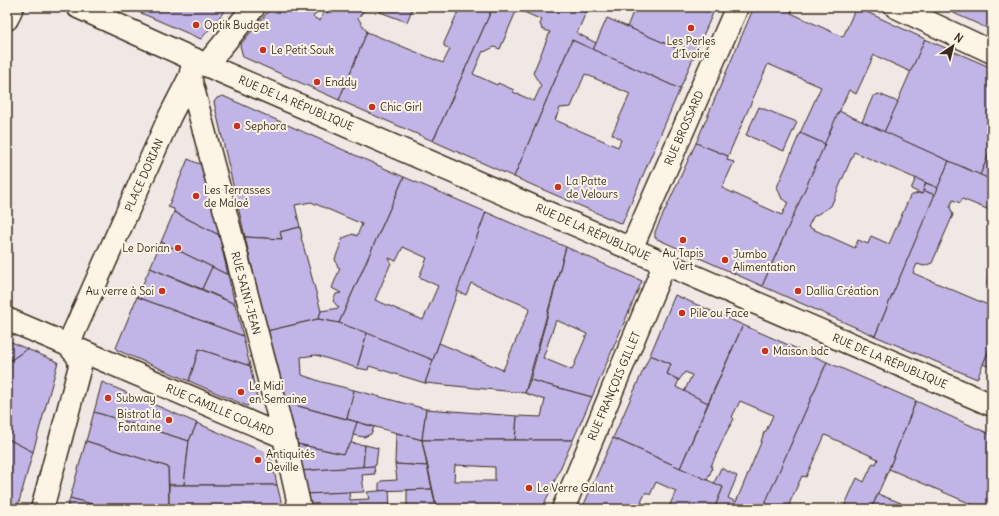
<svg xmlns="http://www.w3.org/2000/svg" width="999" height="516" viewBox="0 0 999 516" font-family="Delius,sans-serif">
	<rect width="100%" height="100%" fill="#f0e8e5"/>
	<filter id="ink" filterUnits="userSpaceOnUse"><feTurbulence type="fractalNoise" baseFrequency=".025" numOctaves="2"/><feDisplacementMap in="SourceGraphic" scale="8" xChannelSelector="R" yChannelSelector="G"/><feConvolveMatrix kernelMatrix="1 2 1 2 8 2 1 2 1" color-interpolation-filters="sRGB"/></filter>
	<g filter="url(#ink)">
		<g fill="#c1b5e7" stroke="#3b2a1e" fill-rule="evenodd">
			<polygon points="127,7 228,7 201,39"/>
			<polygon points="272,7 321,7 313,17 320,21 324,12 327,13 329,8 326,7 367,7 358,18 367,32 339,100 243,57 240,45"/>
			<polygon points="383,7 413,7 407,22 380,12"/>
			<polygon points="460,7 493,7 433,141 339,100 367,32 443,63 450,49 444,46 444,43"/>
			<path d="M 493,7 L 581,7 L 587,10 L 577,33 L 596,43 L 593,50 L 572,40 L 514,177 L 433,141 ZM 517,9 L 542,20 L 540,24 L 542,29 L 550,32 L 533,73 L 541,86 L 534,101 L 513,92 L 514,90 L 498,83 L 497,85 L 473,74 L 483,51 L 484,52 L 494,47 L 500,49 Z"/>
			<polygon points="635,7 701,7 713,13 694,56 627,27"/>
			<polygon points="701,7 716,7 712,12"/>
			<polygon points="754,7 793,7 791,13 843,37 856,7 925,39 911,72 874,55 856,94 849,90 825,144 800,133 821,87 768,64 728,156 696,143"/>
			<polygon points="940,7 992,7 992,28 989,29"/>
			<polygon points="607,18 694,56 680,89 593,50"/>
			<polygon points="925,39 992,68 992,147 980,175 884,132"/>
			<path d="M 572,40 L 680,89 L 622,224 L 514,177 ZM 585,74 L 630,94 L 612,134 L 621,140 L 618,147 L 555,120 L 560,108 L 571,107 Z"/>
			<polygon points="879,94 898,102 884,132 862,122 873,96"/>
			<polygon points="223,96 404,177 339,323 318,319 321,311 339,308 333,301 336,294 341,293 332,288 340,268 338,267 335,259 343,238 353,234 357,236 362,224 311,202 295,205 300,227 280,232 282,239 245,237 216,111 214,102 217,98"/>
			<polygon points="759,107 797,122 784,151 746,135"/>
			<polygon points="839,111 949,161 938,188 854,152 831,206 813,217 808,227 855,248 858,240 868,244 871,236 889,244 910,196 918,193 922,194 923,190 935,195 875,336 762,286"/>
			<polygon points="800,133 825,144 762,286 655,238 655,232 696,143 728,156 727,160 734,162 722,188 782,215 788,202 782,199 777,187"/>
			<polygon points="992,147 992,180 980,175"/>
			<polygon points="188,159 204,166 218,207 213,208 219,235 174,212 174,209 168,207"/>
			<polygon points="949,161 992,180 992,211 962,199 960,203 953,200 950,207 953,215 932,263 924,266 917,264 913,273 988,305 992,295 992,343 977,379 875,336"/>
			<path d="M 404,177 L 486,212 L 433,360 L 339,323 ZM 403,247 L 427,258 L 419,277 L 438,286 L 423,320 L 375,300 L 391,263 L 389,258 L 396,261 Z"/>
			<polygon points="916,178 926,183 922,194 911,189"/>
			<polygon points="926,183 938,188 935,195 923,190"/>
			<polygon points="174,212 219,235 228,275 161,242"/>
			<polygon points="486,212 566,247 525,393 425,383 439,343 503,370 530,308 471,283 466,295 457,291"/>
			<polygon points="300,227 302,237 301,237 321,311 318,319 267,331 245,237 282,239 280,232"/>
			<polygon points="161,242 212,267 202,289 150,268"/>
			<path d="M 566,247 L 642,281 L 592,397 L 530,380 ZM 556,320 L 587,334 L 572,370 L 543,358 Z"/>
			<polygon points="992,264 992,293 987,284 988,273"/>
			<polygon points="212,267 228,275 235,304 202,289"/>
			<polygon points="150,268 235,304 243,336 137,297"/>
			<polygon points="675,295 743,325 708,403 684,392 692,375 685,372 679,380 667,374 671,364 650,355"/>
			<polygon points="137,297 243,336 250,366 199,349 189,381 117,350 116,348"/>
			<polygon points="318,319 339,323 367,333 357,368 316,355 301,357 302,375 322,382 354,390 347,419 283,402 267,331"/>
			<polygon points="743,325 827,362 763,509 714,509 723,487 714,483 721,468 737,476 728,498 736,502 760,445 764,432 766,431 773,415 740,401 732,417 734,419 727,431 711,466 712,469 707,480 680,468"/>
			<polygon points="367,333 433,360 425,383 369,366 368,370 357,368"/>
			<polygon points="7,340 27,349 7,363"/>
			<polygon points="992,343 992,368 983,364"/>
			<polygon points="27,349 58,362 33,452 8,439 7,443 7,363"/>
			<polygon points="199,349 250,366 257,398 247,406 189,381"/>
			<polygon points="650,355 671,364 667,374 679,380 676,387 708,403 680,468 613,438"/>
			<polygon points="827,362 916,401 889,469 871,509 843,509 857,478 864,482 873,463 876,464 878,459 825,435 806,477 802,476 790,502 790,505 763,508"/>
			<polygon points="530,380 592,397 573,440 515,440 517,416 541,417 545,400 525,393"/>
			<polygon points="102,382 197,423 189,441 94,412"/>
			<polygon points="354,390 426,409 422,440 347,419"/>
			<polygon points="916,401 992,435 992,509 983,509 889,469"/>
			<polygon points="283,402 357,422 351,443 343,454 293,443"/>
			<polygon points="426,409 517,416 515,440 422,440"/>
			<polygon points="94,412 189,441 184,485 169,485 168,467 86,441"/>
			<polygon points="357,422 374,427 371,434 364,437 353,435"/>
			<polygon points="197,423 271,455 277,485 184,485 189,441"/>
			<polygon points="396,433 422,440 427,466 395,464"/>
			<polygon points="613,438 723,487 714,509 668,509 676,491 656,482 650,495 646,492 641,502 653,509 582,509"/>
			<polygon points="8,439 33,452 17,509 7,509"/>
			<path d="M 422,440 L 573,440 L 542,509 L 437,509 ZM 455,465 L 495,467 L 495,481 L 454,481 Z"/>
			<polygon points="86,441 168,467 169,509 110,509 70,498"/>
			<polygon points="293,443 343,454 351,443 365,445 363,467 299,471"/>
			<polygon points="365,445 378,448 376,465 374,466 363,467"/>
			<polygon points="395,464 427,466 432,489 379,491 379,484 381,481 397,480"/>
			<polygon points="374,466 375,474 362,475 364,492 305,494 299,471"/>
			<polygon points="169,485 277,485 283,509 169,509"/>
			<polygon points="432,489 436,508 407,509 407,490"/>
			<polygon points="389,490 390,509 308,509 305,494 349,492 350,500 369,499 367,492"/>
			<polygon points="878,494 901,503 898,509 871,509"/>
			<polygon points="70,498 110,509 67,509"/>
		</g>
		<g fill="none" stroke-linecap="round" stroke-linejoin="round">
			<g stroke="#3b2a1e" stroke-width="25">
				<g id="pedestrian">
					<polyline points="7,19 12,7"/>
					<polyline points="206,65 254,7"/>
					<polyline points="190,77 284,437 300,509"/>
					<polyline points="68,345 284,437"/>
				</g>
			</g>
			<g stroke="#3b2a1e" stroke-width="25">
				<g id="minor">
					<polyline points="78,7 206,65 992,405"/>
					<polyline points="896,7 992,52"/>
					<polyline points="631,249 737,7"/>
					<polyline points="7,319 68,345 78,356 80,366 42,509"/>
					<polyline points="68,345 170,116 190,77 194,59"/>
					<polyline points="563,509 665,263"/>
				</g>
			</g>
			<use href="#pedestrian" stroke="#fcf5e5" stroke-width="22"/>
			<use href="#minor" stroke="#fcf5e5" stroke-width="22"/>
		</g>
	</g>
	<g fill="#c8321e" stroke="#fcf5e5" stroke-width="1.5">
		<circle cx="196" cy="25" r="4"/>
		<circle cx="691" cy="28" r="4"/>
		<circle cx="263" cy="50" r="4"/>
		<circle cx="317" cy="82" r="4"/>
		<circle cx="372" cy="107" r="4"/>
		<circle cx="237" cy="126" r="4"/>
		<circle cx="558" cy="187" r="4"/>
		<circle cx="196" cy="196" r="4"/>
		<circle cx="683" cy="240" r="4"/>
		<circle cx="178" cy="248" r="4"/>
		<circle cx="725" cy="260" r="4"/>
		<circle cx="162" cy="291" r="4"/>
		<circle cx="798" cy="291" r="4"/>
		<circle cx="682" cy="313" r="4"/>
		<circle cx="765" cy="351" r="4"/>
		<circle cx="241" cy="392" r="4"/>
		<circle cx="108" cy="398" r="4"/>
		<circle cx="169" cy="420" r="4"/>
		<circle cx="258" cy="460" r="4"/>
		<circle cx="529" cy="488" r="4"/>
	</g>
	<g text-anchor="middle" dominant-baseline="central" stroke-width="4" stroke-linejoin="round" paint-order="stroke">
		<g font-size="11" fill="#3b2a1e" stroke="#fcf5e5" text-anchor="start">
			<text x="204" y="25">Optik Budget</text>
			<text x="691" y="41" text-anchor="middle">Les Perles<tspan x="691" dy="13">d’Ivoire</tspan></text>
			<text x="271" y="50">Le Petit Souk</text>
			<text x="325" y="82">Enddy</text>
			<text x="380" y="107">Chic Girl</text>
			<text x="245" y="126">Sephora</text>
			<text x="566" y="181">La Patte<tspan x="566" dy="13">de Velours</tspan></text>
			<text x="204" y="190">Les Terrasses<tspan x="204" dy="13">de Maloé</tspan></text>
			<text x="170" y="248" text-anchor="end">Le Dorian</text>
			<text x="683" y="253" text-anchor="middle">Au Tapis<tspan x="683" dy="13">Vert</tspan></text>
			<text x="733" y="254">Jumbo<tspan x="733" dy="13">Alimentation</tspan></text>
			<text x="154" y="291" text-anchor="end">Au verre à Soi</text>
			<text x="806" y="291">Dallia Création</text>
			<text x="690" y="313">Pile ou Face</text>
			<text x="773" y="351">Maison bdc</text>
			<text x="249" y="386">Le Midi<tspan x="249" dy="13">en Semaine</tspan></text>
			<text x="116" y="398">Subway</text>
			<text x="161" y="414" text-anchor="end">Bistrot la<tspan x="161" dy="13">Fontaine</tspan></text>
			<text x="266" y="454">Antiquités<tspan x="266" dy="13">Deville</tspan></text>
			<text x="537" y="488">Le Verre Galant</text>
		</g>
		<g font-size="11" fill="#3b2a1e" stroke="#fcf5e5">
			<text transform="translate(296 103) rotate(23)">RUE DE LA RÉPUBLIQUE</text>
			<text transform="translate(684 128) rotate(-66)">RUE BROSSARD</text>
			<text transform="translate(144 175) rotate(-66)">PLACE DORIAN</text>
			<text transform="translate(593 232) rotate(24)">RUE DE LA RÉPUBLIQUE</text>
			<text transform="translate(246 293) rotate(75)">RUE SAINT-JEAN</text>
			<text transform="translate(890 361) rotate(23)">RUE DE LA RÉPUBLIQUE</text>
			<text transform="translate(614 386) rotate(-67)">RUE FRANÇOIS GILLET</text>
			<text transform="translate(220 410) rotate(23)">RUE CAMILLE COLARD</text>
		</g>
	</g>
	<rect width="999" height="516" fill="none" stroke="#fcf5e5" stroke-width="24"/>
	<rect x="12" y="12" width="975" height="492" fill="none" stroke="#3b2a1e" stroke-width="1.5" filter="url(#ink)"/>
	<g transform="translate(953 46) rotate(35)" stroke="#fcf5e5" stroke-width="3" paint-order="stroke">
	<path d="M0-3L7 15L0 10L-7 15Z" fill="#3b2a1e"/>
	<text y="-6" font-size="11" font-weight="bold" text-anchor="middle" fill="#3b2a1e">N</text>
	</g>
</svg>
